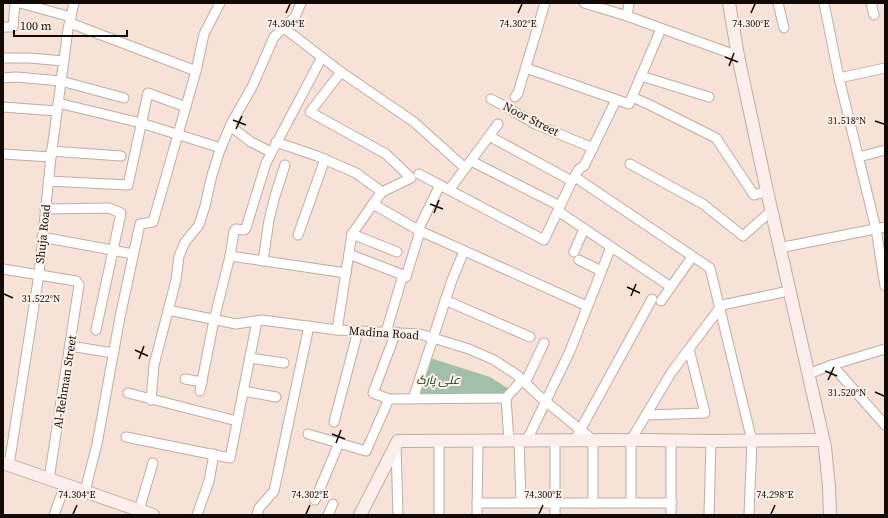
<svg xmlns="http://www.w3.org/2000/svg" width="888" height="518" viewBox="0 0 888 518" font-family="'Source Serif 4',Cairo,serif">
	<rect width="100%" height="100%" fill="#f6e2d7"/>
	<polygon fill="#a1c0a9" points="427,357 490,377 512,391 506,398 411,399"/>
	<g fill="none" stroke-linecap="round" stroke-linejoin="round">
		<g stroke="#c0ada2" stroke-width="11">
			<g id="street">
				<polyline points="20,3 71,17"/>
				<polyline points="584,3 627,16 738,56"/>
				<polyline points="778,3 784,28"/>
				<polyline points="824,3 839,78 876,229 885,286"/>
				<polyline points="871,3 874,15"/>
				<polyline points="627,16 629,3"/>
				<polyline points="70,23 196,71"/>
				<polyline points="3,27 13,27 15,3"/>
				<polyline points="284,28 341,72 414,122 465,168"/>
				<polyline points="3,58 29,58 64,61"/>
				<polyline points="526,68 629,104 661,29"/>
				<polyline points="341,72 310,112 386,154 411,178 382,192 373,204 418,230 587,306"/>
				<polyline points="641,76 709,97"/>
				<polyline points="3,78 16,77 61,81 124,98"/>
				<polyline points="839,78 885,68"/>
				<polyline points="515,97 518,93 545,3"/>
				<polyline points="632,97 650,105 716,138 754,195 767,191"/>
				<polyline points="491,99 508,108 535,124 593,148"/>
				<polyline points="58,103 141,123 221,148"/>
				<polyline points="3,107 57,111"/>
				<polyline points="230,126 251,142 271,152"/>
				<polyline points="489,136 572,181"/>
				<polyline points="276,142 317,156 356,173 382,192"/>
				<polyline points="51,151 121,156"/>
				<polyline points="3,154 51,157"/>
				<polyline points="859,157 885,150"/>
				<polyline points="471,161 560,206"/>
				<polyline points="630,164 703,204 743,236 771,211"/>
				<polyline points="419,174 544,240 571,183 579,169 584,166 616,100"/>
				<polyline points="575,177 710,268 752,441 749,515"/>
				<polyline points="48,181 128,185 148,93 186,107"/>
				<polyline points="449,190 498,124"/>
				<polyline points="45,209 109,208 121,213 96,330"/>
				<polyline points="558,211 671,287"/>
				<polyline points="418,230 440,185"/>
				<polyline points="352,234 397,252"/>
				<polyline points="298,235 325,159"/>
				<polyline points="42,237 133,254"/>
				<polyline points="779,248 885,227"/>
				<polyline points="574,252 584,229"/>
				<polyline points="349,254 403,275 386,332"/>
				<polyline points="230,256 234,231 236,229 244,230 246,228 266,163 322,57"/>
				<polyline points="579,260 601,271"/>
				<polyline points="263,261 269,220 275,196 285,165"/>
				<polyline points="3,269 76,281 79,285 49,479"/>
				<polyline points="403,275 406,277 420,231"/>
				<polyline points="445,300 530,337"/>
				<polyline points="661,301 692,257"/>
				<polyline points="168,310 236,324 262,320 337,330 420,334 469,349 494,360 517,375 539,396 593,440 593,503"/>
				<polyline points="337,330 352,234 373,204"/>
				<polyline points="70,346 113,353"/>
				<polyline points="250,358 284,363"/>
				<polyline points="832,365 885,425"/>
				<polyline points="808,374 832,365 885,349"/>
				<polyline points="185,379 202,382"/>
				<polyline points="525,383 544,343"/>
				<polyline points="200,391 214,320 230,256 346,273"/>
				<polyline points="243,391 276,397"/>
				<polyline points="128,393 237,421"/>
				<polyline points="506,398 509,441"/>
				<polyline points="389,399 373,393 396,332"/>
				<polyline points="413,399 452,280 464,251"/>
				<polyline points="151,400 154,365 176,280 179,256 185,242 199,225 205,206 212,175 220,150 232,122 252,87 274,37 295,17 301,3"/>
				<polyline points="646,415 705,413 689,349"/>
				<polyline points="334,422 358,331"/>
				<polyline points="308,434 366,451 389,399 506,398 522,380"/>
				<polyline points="578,434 652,299"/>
				<polyline points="126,437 230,458 257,321"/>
				<polyline points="519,440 521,503"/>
				<polyline points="527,440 570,351 611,247"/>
				<polyline points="671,440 671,515"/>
				<polyline points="439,441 439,515"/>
				<polyline points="396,446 398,515"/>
				<polyline points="9,465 39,274 51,157 68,29 74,3"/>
				<polyline points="85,491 97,444 120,317 140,224 153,222 196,71 204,34 220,3"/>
				<polyline points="315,500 339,443"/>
				<polyline points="631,502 631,440 671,373 722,305 789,291"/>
				<polyline points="477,503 672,503"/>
				<polyline points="139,510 153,463"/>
				<polyline points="54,515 65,485"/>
				<polyline points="197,515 209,481 214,454"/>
				<polyline points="257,515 259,508 274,491 309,326"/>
				<polyline points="328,515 333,504"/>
				<polyline points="477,515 478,441"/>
				<polyline points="555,515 555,441"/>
				<polyline points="709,515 711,441"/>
			</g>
		</g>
		<g stroke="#c0ada2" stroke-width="14">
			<g id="secondary">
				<polyline points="729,3 738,56 767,191 825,447 829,487 830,515"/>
				<polyline points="3,463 153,515"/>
				<polyline points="360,515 398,441 645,440 711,441 822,440"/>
			</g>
		</g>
		<use href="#street" stroke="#fff" stroke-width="9"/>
		<use href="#secondary" stroke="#fceeed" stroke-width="12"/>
	</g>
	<path fill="none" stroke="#110a07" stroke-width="1.5" d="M 286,13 L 290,4M 518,13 L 522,4M 751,13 L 755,4M 725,57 L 738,62M 729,66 L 734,53M 233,120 L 246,125M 875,121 L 884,124M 236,129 L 242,116M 430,204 L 443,209M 434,213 L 439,200M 627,287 L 640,293M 4,294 L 13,298M 631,296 L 636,284M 135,350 L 148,356M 139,359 L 144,346M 825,371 L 837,376M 828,380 L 834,367M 875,392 L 884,396M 332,434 L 345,439M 336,443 L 341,430M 73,514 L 77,505M 306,514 L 310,505M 539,514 L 543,505M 771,514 L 775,505"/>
	<g text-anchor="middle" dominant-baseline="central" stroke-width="4" stroke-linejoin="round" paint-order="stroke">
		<g font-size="12" fill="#110a07" stroke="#fdf1ea">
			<text transform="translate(531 119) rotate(27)">Noor Street</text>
			<text transform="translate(43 234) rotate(-84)">Shuja Road</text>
			<text transform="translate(384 333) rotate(4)">Madina Road</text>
			<text transform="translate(65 382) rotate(-81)">Al-Rehman Street</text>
		</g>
		<g font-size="12" font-style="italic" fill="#0b4323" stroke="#fdf1ea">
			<text x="438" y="380">علی پارک</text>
		</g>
	</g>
	<g font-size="10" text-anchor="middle" fill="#110a07" stroke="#fdf1ea" stroke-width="4" stroke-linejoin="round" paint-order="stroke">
		<text x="286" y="27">74.304°E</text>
		<text x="518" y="27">74.302°E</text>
		<text x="751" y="27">74.300°E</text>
		<text x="847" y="124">31.518°N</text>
		<text x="41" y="302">31.522°N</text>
		<text x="847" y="396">31.520°N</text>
		<text x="77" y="498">74.304°E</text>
		<text x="310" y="498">74.302°E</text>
		<text x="543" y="498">74.300°E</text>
		<text x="775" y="498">74.298°E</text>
	</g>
	<rect width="888" height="518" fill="none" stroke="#110a07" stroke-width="8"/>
	<path d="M14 30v6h113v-6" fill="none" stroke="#110a07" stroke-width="2"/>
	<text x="20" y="30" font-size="12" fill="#110a07" stroke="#fdf1ea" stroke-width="3" paint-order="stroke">100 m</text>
</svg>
